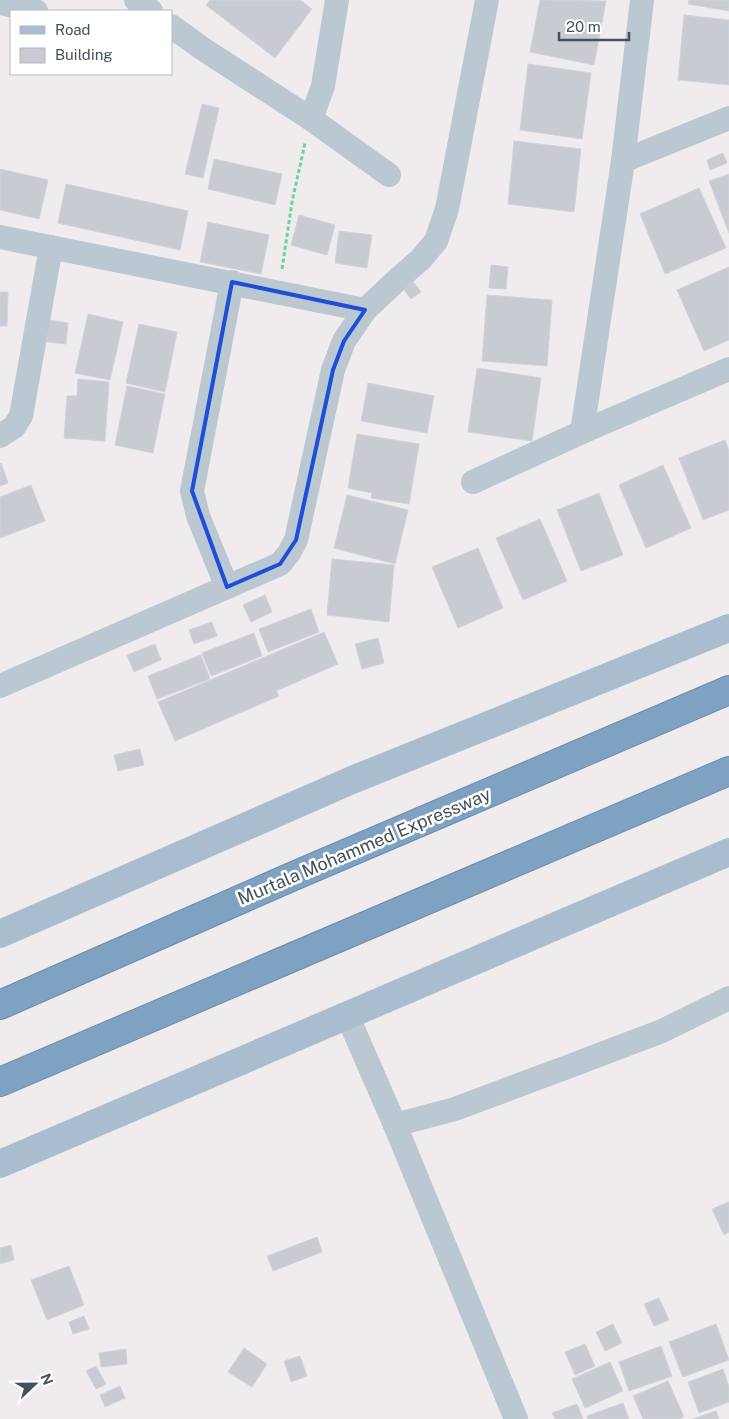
<svg xmlns="http://www.w3.org/2000/svg" width="729" height="1419" viewBox="0 0 729 1419" font-family="'Public Sans',sans-serif">
	<rect width="100%" height="100%" fill="#f0eced"/>
	<g fill="#c8ccd2" stroke="#d0d3d9">
		<polygon points="210,0 300,0 312,9 275,58 206,5"/>
		<polygon points="540,0 606,1 594,65 530,52"/>
		<polygon points="689,0 729,0 729,11 688,4"/>
		<polygon points="684,15 729,20 729,85 678,80"/>
		<polygon points="528,64 591,73 582,139 520,130"/>
		<polygon points="202,104 219,108 203,178 185,174"/>
		<polygon points="514,141 581,149 574,212 508,204"/>
		<polygon points="723,153 727,163 710,170 707,160"/>
		<polygon points="214,159 282,174 275,205 208,189"/>
		<polygon points="0,169 48,180 39,219 0,210"/>
		<polygon points="729,174 729,233 709,181"/>
		<polygon points="66,184 188,211 180,250 58,223"/>
		<polygon points="699,188 726,248 665,274 640,214"/>
		<polygon points="299,215 335,225 327,255 291,245"/>
		<polygon points="208,222 269,235 261,274 200,262"/>
		<polygon points="339,231 372,235 367,268 335,263"/>
		<polygon points="399,263 421,292 411,299 390,270"/>
		<polygon points="491,265 508,267 506,289 489,288"/>
		<polygon points="729,267 729,340 704,351 677,290"/>
		<polygon points="0,292 8,292 7,326 0,326"/>
		<polygon points="487,295 552,300 547,366 482,361"/>
		<polygon points="88,314 123,322 110,380 75,373"/>
		<polygon points="49,320 68,323 66,344 47,342"/>
		<polygon points="139,324 177,332 165,392 126,383"/>
		<polygon points="477,368 541,378 532,441 468,432"/>
		<polygon points="78,379 109,382 105,441 64,438 67,396 77,396"/>
		<polygon points="368,383 434,396 427,433 361,421"/>
		<polygon points="127,386 165,394 153,453 115,445"/>
		<polygon points="357,434 419,444 409,504 371,498 372,493 348,488"/>
		<polygon points="725,440 729,451 729,510 703,520 679,458"/>
		<polygon points="1,463 8,483 0,486 0,464"/>
		<polygon points="663,465 691,528 646,548 619,485"/>
		<polygon points="31,485 45,521 0,538 0,497"/>
		<polygon points="599,493 623,555 581,571 557,510"/>
		<polygon points="347,495 408,510 395,564 334,548"/>
		<polygon points="540,519 567,581 523,600 496,538"/>
		<polygon points="478,548 503,608 458,628 432,567"/>
		<polygon points="332,559 394,565 389,622 327,615"/>
		<polygon points="265,595 272,612 251,622 243,605"/>
		<polygon points="311,609 319,632 268,652 259,629"/>
		<polygon points="212,622 217,636 194,644 189,630"/>
		<polygon points="324,632 338,664 276,691 279,696 175,741 158,702"/>
		<polygon points="254,633 262,656 211,676 202,653"/>
		<polygon points="378,638 384,663 362,669 355,644"/>
		<polygon points="155,644 161,660 134,672 127,655"/>
		<polygon points="201,655 210,679 157,699 148,676"/>
		<polygon points="140,749 144,765 118,771 114,755"/>
		<polygon points="729,1202 729,1232 724,1235 712,1209"/>
		<polygon points="317,1237 322,1252 273,1271 267,1256"/>
		<polygon points="11,1245 14,1260 0,1264 0,1248"/>
		<polygon points="69,1266 84,1305 47,1320 31,1280"/>
		<polygon points="659,1298 669,1320 654,1326 644,1304"/>
		<polygon points="84,1316 89,1329 73,1334 69,1322"/>
		<polygon points="613,1324 622,1343 605,1351 596,1332"/>
		<polygon points="716,1324 729,1360 683,1377 669,1342"/>
		<polygon points="585,1344 595,1366 575,1375 565,1352"/>
		<polygon points="661,1346 672,1376 629,1391 619,1362"/>
		<polygon points="244,1348 267,1364 252,1387 228,1372"/>
		<polygon points="126,1349 127,1364 101,1367 99,1353"/>
		<polygon points="300,1356 307,1376 291,1382 284,1361"/>
		<polygon points="610,1362 623,1391 585,1408 572,1379"/>
		<polygon points="96,1366 106,1384 96,1389 86,1371"/>
		<polygon points="723,1369 729,1387 729,1402 699,1413 688,1382"/>
		<polygon points="668,1381 684,1417 680,1419 643,1419 633,1396"/>
		<polygon points="120,1386 125,1398 105,1407 100,1395"/>
		<polygon points="623,1403 629,1419 588,1419 587,1416"/>
		<polygon points="577,1404 583,1419 555,1419 552,1413"/>
		<polygon points="716,1411 719,1419 693,1419"/>
	</g>
	<g fill="none" stroke-linecap="round" stroke-linejoin="round">
		<g stroke="#6a8bad" stroke-width="30">
			<g id="highway">
				<polyline points="0,1005 296,875 729,690"/>
				<polyline points="0,1082 729,771"/>
			</g>
		</g>
		<polyline stroke="#6ad49e" stroke-width="3" stroke-dasharray="4 2.5" stroke-linecap="butt" points="282,269 292,202 305,143"/>
		<g stroke="#bbc8d1" stroke-width="24">
			<polyline points="136,0 151,11"/>
			<polyline points="642,0 623,161 582,432 729,369"/>
			<polyline points="0,3 36,11"/>
			<polyline points="171,26 203,49 311,119 389,175"/>
			<polyline points="311,119 323,86 337,0"/>
			<polyline points="623,161 729,118"/>
			<polyline points="0,237 365,310"/>
			<polyline points="406,272 421,259 436,241 447,209 487,0"/>
			<polyline points="0,436 14,427 21,416 51,247"/>
			<polyline points="473,482 582,432"/>
			<polyline points="227,587 198,516 192,491 232,282"/>
			<polyline points="0,686 280,564 289,553 296,540 333,370 344,341 365,310 397,280"/>
			<polyline points="347,1015 395,1125 516,1419"/>
			<polyline points="395,1125 455,1109 570,1066 662,1031 729,998"/>
		</g>
		<g stroke="#a9bdcf" stroke-width="28">
			<polyline points="0,934 352,780 729,628"/>
			<polyline points="0,1164 729,852"/>
		</g>
		<use href="#highway" stroke="#7fa1c2" stroke-width="28"/>
	</g>
	<path fill="none" stroke="#1d4ed8" stroke-width="4" stroke-linejoin="round" d="M 232,282 L 365,310 L 344,341 L 333,370 L 296,540 L 280,564 L 227,587 L 192,491 Z"/>
	<g text-anchor="middle" dominant-baseline="central" stroke-width="5" stroke-linejoin="round" paint-order="stroke">
		<g font-size="18" fill="#43515c" stroke="#fff">
			<text transform="translate(364 846) rotate(-23)">Murtala Mohammed Expressway</text>
		</g>
	</g>
	<rect x="10" y="10" width="162" height="65" fill="#ffffff" stroke="#b4b9be"/>
	<rect x="20" y="26" width="25" height="8" fill="#a9bdcf" stroke="#b4b9be"/>
	<text x="55" y="35" font-size="15" fill="#43515c">Road</text>
	<rect x="20" y="48" width="25" height="15" fill="#c8ccd2" stroke="#b4b9be"/>
	<text x="55" y="60" font-size="15" fill="#43515c">Building</text>
	<g transform="translate(35 1384) rotate(68)" stroke="#ffffff" stroke-width="4" paint-order="stroke">
	<path d="M0-4L9 19L0 12L-9 19Z" fill="#43515c"/>
	<text y="-8" font-size="14" font-weight="bold" text-anchor="middle" fill="#43515c">N</text>
	</g>
	<path d="M559 32v8h70v-8" fill="none" stroke="#43515c" stroke-width="2.5"/>
	<text x="566" y="32" font-size="15" fill="#43515c" stroke="#ffffff" stroke-width="4" paint-order="stroke">20 m</text>
</svg>
